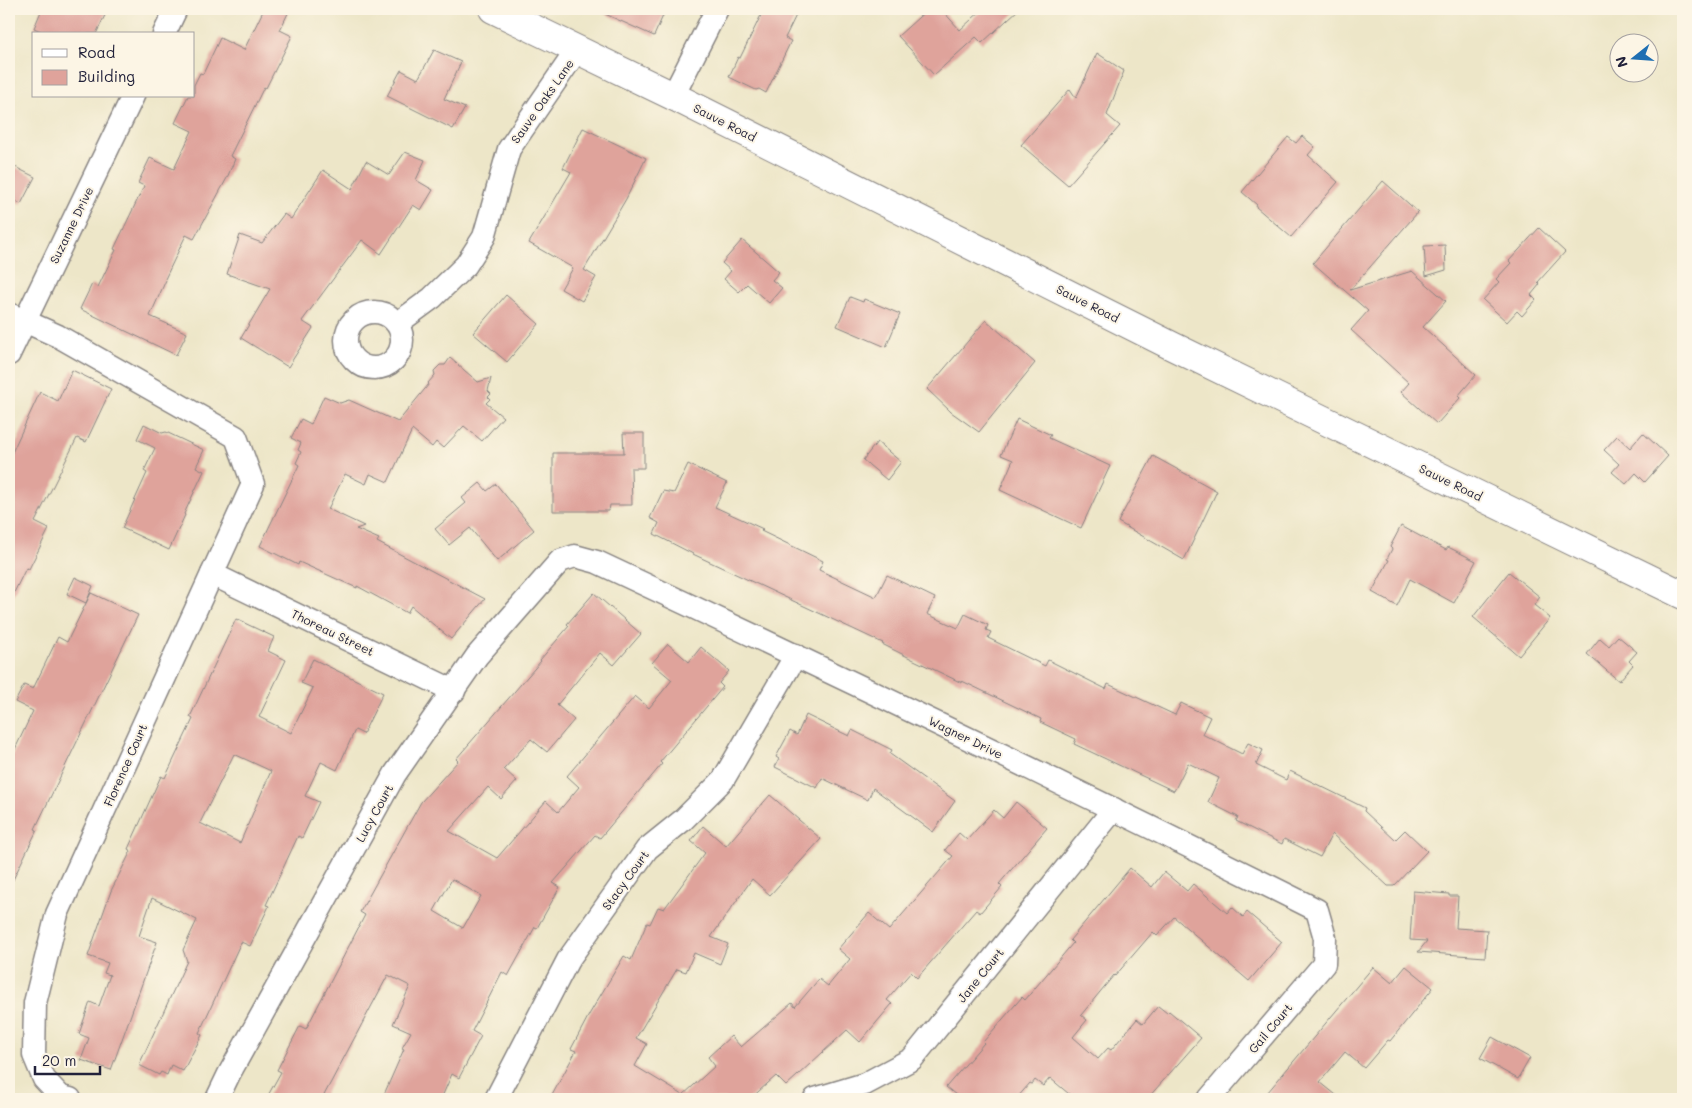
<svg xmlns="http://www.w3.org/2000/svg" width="1692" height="1108" viewBox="0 0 1692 1108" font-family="Mali,sans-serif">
	<rect width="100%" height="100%" fill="#fcf5e5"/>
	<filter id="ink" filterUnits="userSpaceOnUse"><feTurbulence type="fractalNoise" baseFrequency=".02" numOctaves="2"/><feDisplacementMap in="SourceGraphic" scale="10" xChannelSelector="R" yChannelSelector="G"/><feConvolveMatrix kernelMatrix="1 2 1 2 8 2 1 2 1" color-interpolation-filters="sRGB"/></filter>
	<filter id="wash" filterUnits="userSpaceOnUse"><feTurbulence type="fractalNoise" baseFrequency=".0096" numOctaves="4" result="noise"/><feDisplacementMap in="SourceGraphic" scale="20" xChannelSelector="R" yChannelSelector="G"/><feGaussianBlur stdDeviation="1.12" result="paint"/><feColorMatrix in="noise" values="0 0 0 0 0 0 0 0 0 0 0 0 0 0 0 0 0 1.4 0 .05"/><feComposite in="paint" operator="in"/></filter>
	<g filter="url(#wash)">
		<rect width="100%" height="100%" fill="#ede6c8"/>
		<g id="blocks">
			<g fill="#dfa39b" fill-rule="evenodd">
				<polygon points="42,9 108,9 96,34 47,34 34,28"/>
				<polygon points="264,9 290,9 280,30 292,36 266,88 264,87 230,156 235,159 227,178 194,239 186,235 165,279 166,280 150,316 187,333 176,355 80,309 92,284 98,287 116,250 114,249 144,186 138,183 150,158 174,169 192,131 175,123 188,96 194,96 194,85 200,73 203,74 220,38 244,50"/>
				<polygon points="594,9 666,9 654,36"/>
				<polygon points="764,9 799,9 785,38 791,41 766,93 759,89 756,90 729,77 738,57 740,58"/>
				<polygon points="928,9 941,9 960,30 983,9 1019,9 982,43 976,37 934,75 898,36"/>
				<polygon points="434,50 461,62 444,99 465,108 453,129 387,96 401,70 418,79"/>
				<polygon points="1097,53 1124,71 1107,115 1120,126 1068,185 1021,145 1070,89 1076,98"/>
				<polygon points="583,128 646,158 626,199 584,270 596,277 582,301 561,289 573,268 529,243 571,172 563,168"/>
				<polygon points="1302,136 1315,147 1308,155 1338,182 1291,237 1256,207 1257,205 1242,192 1288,137 1296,143"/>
				<polygon points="405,152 425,160 416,180 433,190 421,210 413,205 381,254 362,240 302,321 313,328 288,367 241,338 270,289 227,274 240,235 262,243 284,214 291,219 323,170 352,189 366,161 389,175"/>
				<polygon points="9,164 35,177 21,204 9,198"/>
				<polygon points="1383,181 1418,212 1350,290 1412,271 1446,301 1423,327 1476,375 1458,396 1460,398 1437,424 1401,392 1409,383 1351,330 1368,311 1313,263"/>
				<polygon points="1539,228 1565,252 1538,282 1540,284 1531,295 1536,300 1522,316 1517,311 1507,322 1483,300 1499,282 1496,279 1511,263 1509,261"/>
				<polygon points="742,240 779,272 772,280 782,288 769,303 747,284 739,292 724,279 731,271 722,263"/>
				<polygon points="1445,245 1446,270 1426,276 1424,246"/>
				<polygon points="506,295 539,324 507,362 473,333"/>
				<polygon points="850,297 863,302 864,299 900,314 886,347 837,326"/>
				<polygon points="986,320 1035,363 979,432 951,412 927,389"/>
				<polygon points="450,358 478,382 491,378 488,391 491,394 488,397 490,399 486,403 503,417 482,441 464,426 443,448 436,442 432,447 412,430 388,482 370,474 366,484 345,474 328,509 364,526 356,529 379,539 377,542 485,599 451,639 411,606 407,613 357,586 357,588 299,562 298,565 260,546 299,465 296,463 301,452 298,450 301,443 291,438 301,419 311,424 324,396 340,403 349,400 398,422 429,384 428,383 435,375 434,371 440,365 445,365"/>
				<polygon points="72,370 111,389 86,442 77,438 35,522 49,529 29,569 26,568 9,603 9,459 40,392 58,401"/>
				<polygon points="1017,419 1051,435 1049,438 1110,466 1081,528 1000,490 1013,460 1001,455"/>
				<polygon points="144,424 162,433 166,432 204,450 196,467 204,471 184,514 185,515 169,550 122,528 147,473 144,471 155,448 137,439"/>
				<polygon points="623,433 644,433 644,468 631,468 632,505 610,505 609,511 553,511 553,453 624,453"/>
				<polygon points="1643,433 1668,456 1645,482 1636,473 1626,484 1612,472 1619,464 1604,450 1617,436 1630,448"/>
				<polygon points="877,442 901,462 887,480 863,460"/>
				<polygon points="1153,456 1217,491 1184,560 1118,522"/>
				<polygon points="688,464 727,483 715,507 763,529 761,531 823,561 819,570 876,597 887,575 935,598 927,614 958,628 965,614 988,625 986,630 991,632 988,638 1045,666 1048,660 1106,689 1108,684 1175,715 1181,703 1210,717 1202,734 1242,754 1248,743 1263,750 1256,765 1286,780 1290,771 1365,808 1364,811 1395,840 1405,830 1427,851 1394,886 1388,886 1332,834 1320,857 1284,839 1282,844 1236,821 1238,817 1208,802 1219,778 1188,763 1174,791 1074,744 1076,739 1040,722 1041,719 962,681 962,683 914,660 882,644 883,643 695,555 654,534 659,523 650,518 663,491 674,493"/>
				<polygon points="480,483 487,491 496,484 534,530 497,561 470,528 449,545 435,529 466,503 462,498"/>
				<polygon points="1401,526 1446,550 1448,547 1476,561 1454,603 1410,579 1397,606 1372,592 1389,560 1387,559 1392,549 1390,547"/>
				<polygon points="1509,572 1540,597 1534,605 1550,618 1519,656 1473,617"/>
				<polygon points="75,577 93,586 86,603 67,594"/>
				<polygon points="91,593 138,615 35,829 37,830 9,888 9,762 33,711 15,702 24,685 33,689 58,637 67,642"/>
				<path d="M 594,593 L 641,634 L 614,665 L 600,653 L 557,705 L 574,720 L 547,752 L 531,739 L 504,769 L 517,781 L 501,799 L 488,787 L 449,831 L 497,858 L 546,801 L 558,812 L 579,787 L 567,776 L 635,696 L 649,708 L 672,680 L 652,663 L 668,644 L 689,662 L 701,647 L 729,671 L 719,683 L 723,687 L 660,762 L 662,764 L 600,838 L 595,835 L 553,883 L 560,887 L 537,928 L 535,927 L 508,976 L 502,972 L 472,1031 L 481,1036 L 459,1078 L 452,1074 L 441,1099 L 382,1099 L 404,1049 L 402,1048 L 411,1032 L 393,1024 L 410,986 L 388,975 L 322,1099 L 266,1099 L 281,1072 L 277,1070 L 300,1026 L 306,1029 L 365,915 L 360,912 L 421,802 L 458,761 L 456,759 L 541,661 L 540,660 L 569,626 L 567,624 ZM 452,879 L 481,896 L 463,928 L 434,911 Z"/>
				<path d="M 236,619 L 274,637 L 268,651 L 286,660 L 259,717 L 291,733 L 313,688 L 301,683 L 313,659 L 383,693 L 363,734 L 355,730 L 337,770 L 321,762 L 305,796 L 319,802 L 302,838 L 298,836 L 266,905 L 269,906 L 250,946 L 241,942 L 199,1033 L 202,1035 L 183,1071 L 171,1065 L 167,1075 L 161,1072 L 159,1075 L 139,1065 L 187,961 L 183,950 L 197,920 L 152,898 L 139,936 L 157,942 L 111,1070 L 81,1060 L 89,1038 L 79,1034 L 90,1002 L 99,1006 L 110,975 L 104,973 L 108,963 L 88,956 L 111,891 L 131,851 L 128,849 L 161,776 L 165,778 L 193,719 L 190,717 ZM 234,754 L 271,771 L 240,843 L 200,823 Z"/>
				<polygon points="1618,636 1637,652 1629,661 1633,665 1619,681 1587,654 1600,638 1609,646"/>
				<polygon points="806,715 849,736 852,730 892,750 890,754 955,801 933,832 873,788 868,800 822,778 817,788 775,767 779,759 776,757 790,731 797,735"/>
				<polygon points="770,795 821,839 770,895 752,879 711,937 728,944 720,964 694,953 686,972 677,969 636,1038 647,1044 635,1066 683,1095 715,1066 708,1057 731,1036 741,1047 792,1003 795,1007 819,979 828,986 850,959 838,949 869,913 889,930 953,856 945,850 959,833 967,840 994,810 1003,818 1016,802 1047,828 999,884 1002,887 980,913 976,910 917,978 911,972 887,1000 892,1004 860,1042 847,1030 786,1086 776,1076 750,1099 550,1099 576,1051 571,1049 590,1013 624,956 631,960 647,923 650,924 658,907 664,909 705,853 691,841 703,826 726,846"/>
				<polygon points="1130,868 1152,887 1164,872 1187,891 1193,884 1227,913 1232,907 1243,917 1247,912 1282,942 1249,981 1174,917 1157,936 1153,932 1115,976 1114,975 1081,1015 1087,1020 1073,1037 1098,1059 1108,1048 1111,1050 1137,1019 1143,1024 1158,1006 1167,1013 1169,1011 1201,1038 1147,1099 1075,1099 1050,1078 1043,1086 1035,1080 1032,1084 1030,1083 1016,1099 961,1099 946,1087 984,1043 983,1042 1022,997 1025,1000 1073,943 1070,940"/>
				<polygon points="1413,891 1449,894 1449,896 1458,896 1456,928 1487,930 1485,957 1418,952 1427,941 1410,940"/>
				<polygon points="1406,966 1433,988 1390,1041 1388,1040 1364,1068 1345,1052 1320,1082 1341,1099 1262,1099 1373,967 1392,983"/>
				<polygon points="1492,1037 1530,1058 1518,1079 1480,1058"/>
			</g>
		</g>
	</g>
	<g filter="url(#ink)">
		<use href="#blocks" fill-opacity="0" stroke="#888482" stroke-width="1"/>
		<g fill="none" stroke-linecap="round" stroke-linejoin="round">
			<g stroke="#888482" stroke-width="25">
				<g id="street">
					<polyline points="164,34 176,9"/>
					<polyline points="673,96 717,9"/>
					<circle cx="374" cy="340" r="28"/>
					<polyline points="9,314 58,336 236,437 253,484 57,914 35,1003 34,1055 44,1079 61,1097 70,1099"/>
					<polyline points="398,323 432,298 466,265 484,237 509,149 577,50"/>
					<polyline points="9,354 133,96"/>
					<polyline points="212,574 454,691"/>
					<path d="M 217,1099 L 229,1074 L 395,774 L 477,656 L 560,561 L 575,556 L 597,562 C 839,675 1079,791 1317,910 L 1325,938 L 1324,964 L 1209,1099"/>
					<polyline points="496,1099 568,960 647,849 683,820 723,780 796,655"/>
					<polyline points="815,1099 865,1084 912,1059 1114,809"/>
				</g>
			</g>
			<g stroke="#888482" stroke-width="30">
				<polyline id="secondary" points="493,9 673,96 1172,346 1683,595"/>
			</g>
			<use href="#street" stroke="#fff" stroke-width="22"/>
			<use href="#secondary" stroke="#fff" stroke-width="28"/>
		</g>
	</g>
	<g text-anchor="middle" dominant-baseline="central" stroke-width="4" stroke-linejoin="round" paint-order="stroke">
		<g font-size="12" fill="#22223b" stroke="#fcf5e5">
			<text transform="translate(542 101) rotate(-55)">Sauve Oaks Lane</text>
			<text transform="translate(725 122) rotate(27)">Sauve Road</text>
			<text transform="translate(71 225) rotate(-64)">Suzanne Drive</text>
			<text transform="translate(1088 303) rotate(27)">Sauve Road</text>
			<text transform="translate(1451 482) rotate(26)">Sauve Road</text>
			<text transform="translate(333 632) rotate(26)">Thoreau Street</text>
			<text transform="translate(966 737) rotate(26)">Wagner Drive</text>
			<text transform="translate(125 765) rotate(-66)">Florence Court</text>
			<text transform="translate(374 813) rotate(-61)">Lucy Court</text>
			<text transform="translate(625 880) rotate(-54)">Stacy Court</text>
			<text transform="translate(980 975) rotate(-51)">Jane Court</text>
			<text transform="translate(1270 1028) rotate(-50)">Gail Court</text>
		</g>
	</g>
	<rect width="1692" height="1108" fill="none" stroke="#fcf5e5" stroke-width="30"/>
	<rect x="32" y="32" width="162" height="65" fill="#fcf5e5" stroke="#a5a1a1"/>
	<rect x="42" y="49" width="25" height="8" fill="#ffffff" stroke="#a5a1a1"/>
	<text x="78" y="58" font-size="15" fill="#22223b">Road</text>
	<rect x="42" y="70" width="25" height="15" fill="#dfa39b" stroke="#a5a1a1"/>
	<text x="78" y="82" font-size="15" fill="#22223b">Building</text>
	<g transform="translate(1634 58) rotate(253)"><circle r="24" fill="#fcf5e5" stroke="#a5a1a1"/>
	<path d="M0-4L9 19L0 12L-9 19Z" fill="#1f6fb2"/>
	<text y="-8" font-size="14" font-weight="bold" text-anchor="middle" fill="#22223b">N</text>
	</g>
	<path d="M35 1066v8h65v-8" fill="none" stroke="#22223b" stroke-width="2.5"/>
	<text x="42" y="1066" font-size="15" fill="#22223b" stroke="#fcf5e5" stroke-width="4" paint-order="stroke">20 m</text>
</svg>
